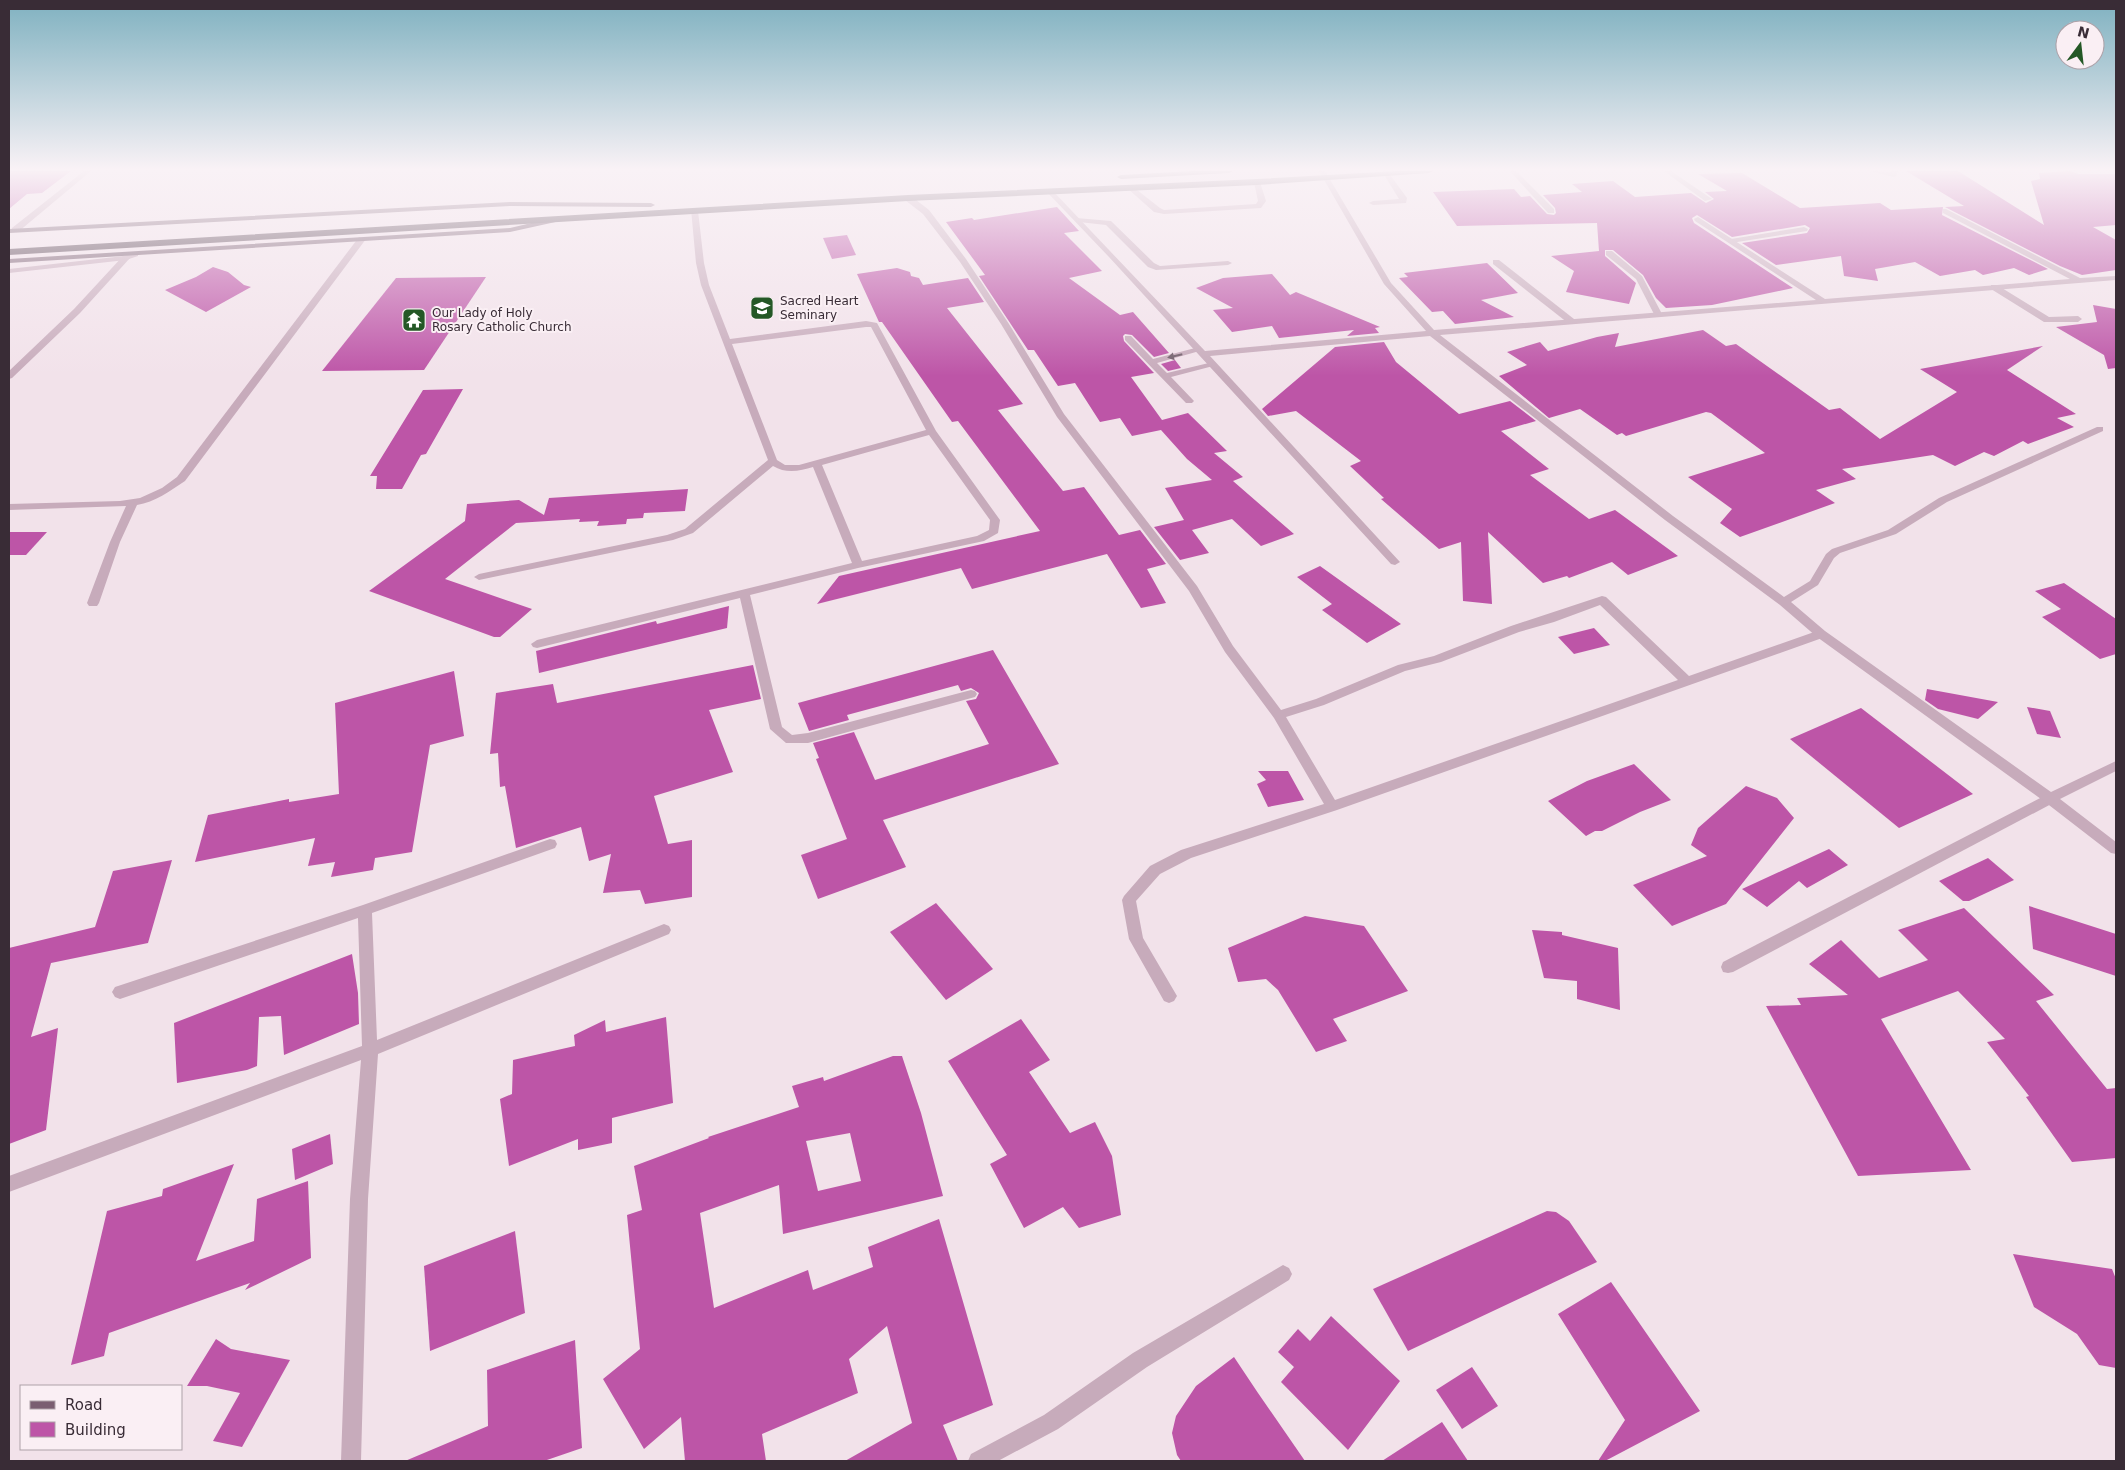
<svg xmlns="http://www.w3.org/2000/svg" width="2125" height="1470" viewBox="0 0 2125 1470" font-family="'DejaVu Sans',sans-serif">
	<rect width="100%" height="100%" fill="#f2e2ea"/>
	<g fill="#bd55a7" fill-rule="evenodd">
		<polygon points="9,171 71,171 42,193 27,194 9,209"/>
		<polygon points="1906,171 1958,171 2044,225 2031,181 2040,179 2039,173 2070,171 2078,174 2116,174 2116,225 2093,227 2116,240 2116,270 2082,275 2060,266 1945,207 1964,206"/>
		<polygon points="1742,173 1800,208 1880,203 1891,210 1943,207 1942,215 2048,269 2029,275 2014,268 1983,275 1975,270 1940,276 1915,262 1875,269 1878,281 1844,276 1841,256 1776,265 1742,243 1807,233 1810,228 1805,225 1732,237 1697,215 1692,218 1694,223 1793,288 1712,305 1666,308 1656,298 1643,275 1613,250 1605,250 1605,256 1636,283 1629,304 1566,292 1574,271 1551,256 1599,251 1597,223 1457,226 1433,192 1514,189 1521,197 1530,196 1547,214 1554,215 1556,213 1555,208 1543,195 1582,192 1572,184 1613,181 1635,197 1691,193 1706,203 1714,199 1705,192 1727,191 1698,174"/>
		<polygon points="1057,207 1079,231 1064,233 1102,271 1069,278 1120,315 1133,312 1169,353 1154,357 1132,335 1125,334 1123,336 1124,341 1154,373 1131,377 1162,420 1188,413 1227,451 1214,453 1243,477 1233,481 1294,534 1261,546 1232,519 1192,530 1209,553 1180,560 1154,527 1184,520 1165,488 1212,480 1187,459 1161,430 1132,436 1120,418 1100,422 1075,383 1058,386 1034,350 1028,350 979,276 985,275 946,222 972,218 974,220"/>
		<polygon points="847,235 856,255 832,259 823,238"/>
		<polygon points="1487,263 1518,293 1481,300 1514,317 1455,324 1443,311 1432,312 1399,278 1408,277 1404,273"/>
		<polygon points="213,267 228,272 244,285 251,287 206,312 165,290 196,277"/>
		<polygon points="897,268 910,272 911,276 919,278 923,285 968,278 984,302 947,308 1023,404 998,410 1063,491 1084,487 1119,535 1140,530 1166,564 1147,569 1166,603 1141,608 1107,554 972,589 961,568 817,604 839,576 1040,531 958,421 952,422 882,322 879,322 857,274"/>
		<polygon points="1272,274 1290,295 1296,292 1380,327 1375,328 1379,333 1347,336 1354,330 1279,338 1272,326 1232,332 1213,310 1233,308 1196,288 1223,278"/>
		<polygon points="486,277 424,370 322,371 396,278"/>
		<polygon points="2093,305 2116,309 2116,368 2108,369 2104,355 2056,327 2097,322"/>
		<polygon points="1703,330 1726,346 1736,344 1829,410 1840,408 1880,439 1957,392 1920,369 2043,346 2007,370 2076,414 2057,418 2074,427 2028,444 2023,441 1994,456 1984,452 1955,466 1933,455 1842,469 1856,479 1816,490 1835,503 1740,537 1720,523 1732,509 1688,477 1765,453 1711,413 1706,412 1626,436 1622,433 1617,435 1580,409 1549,418 1499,376 1527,365 1507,352 1540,342 1548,351 1597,337 1619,333 1615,347"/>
		<polygon points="1384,342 1396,362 1459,414 1510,401 1536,421 1501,431 1549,469 1530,475 1589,519 1615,510 1678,556 1628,575 1612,562 1569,578 1567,576 1543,583 1488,532 1492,604 1463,601 1461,542 1439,549 1381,499 1384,498 1350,466 1361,461 1296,411 1268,416 1262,409 1335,347"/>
		<polygon points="1175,360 1181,368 1168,371 1161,364"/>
		<polygon points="463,389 426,454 421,455 402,489 376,489 377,476 370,476 423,390"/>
		<polygon points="688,489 685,511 644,513 643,518 627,519 626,524 597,526 599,521 579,522 580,519 516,523 445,579 532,609 500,637 494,637 369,591 465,521 467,504 519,500 544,515 549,498"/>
		<polygon points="9,532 47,532 26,555 9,555"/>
		<polygon points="1320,566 1401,624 1367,643 1322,610 1332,604 1297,577"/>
		<polygon points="2064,583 2116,619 2116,654 2100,659 2042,617 2061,609 2035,591"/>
		<polygon points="729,606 727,628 539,673 536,651 656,621 657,624"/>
		<polygon points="1594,628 1610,645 1574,654 1558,637"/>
		<polygon points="993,650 1059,764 883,820 906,867 818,899 801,855 847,839 816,759 819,758 813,743 854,732 875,780 989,744 966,701 976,699 979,693 971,688 961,691 958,685 847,715 849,720 809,731 798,703"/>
		<polygon points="753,665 761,699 709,710 733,772 654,796 668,844 692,840 692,897 645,904 640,890 603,893 611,854 589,861 581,827 516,848 505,786 500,787 498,753 490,754 496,693 553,684 557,703"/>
		<polygon points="454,671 464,736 430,745 412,852 375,858 373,870 331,877 335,862 308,866 315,838 195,862 208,815 289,799 289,802 339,794 335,703"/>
		<polygon points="1927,689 1998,702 1978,719 1938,709 1925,700"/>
		<polygon points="2027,707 2050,711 2061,738 2037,734"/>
		<polygon points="1861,708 1973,794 1899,828 1790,739"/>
		<polygon points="1634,764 1671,800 1640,812 1602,831 1595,831 1586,836 1548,801 1587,781"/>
		<polygon points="1258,771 1288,771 1304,800 1268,807 1257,784 1266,780"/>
		<polygon points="1746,786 1777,798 1794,818 1726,904 1672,926 1633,885 1707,856 1691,845 1698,828"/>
		<polygon points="1829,849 1848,865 1807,888 1799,881 1767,907 1742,889"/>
		<polygon points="1988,858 2014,880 1969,901 1963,901 1939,881"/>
		<polygon points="172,860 148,943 51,963 31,1037 58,1028 46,1130 9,1144 9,948 95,927 113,871"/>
		<polygon points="936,903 993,969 946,1000 890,932"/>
		<polygon points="2029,906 2116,934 2116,976 2033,949"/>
		<polygon points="1964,908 2054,995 2036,1001 2107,1089 2116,1088 2116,1158 2072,1162 2026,1097 2029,1096 1987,1042 2005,1039 1958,991 1881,1019 1971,1170 1858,1176 1766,1006 1801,1005 1797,998 1848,995 1809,964 1841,940 1879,978 1928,960 1898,930"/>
		<polygon points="1305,916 1364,926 1408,991 1333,1019 1347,1041 1316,1052 1278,990 1266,979 1238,982 1228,948"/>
		<polygon points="1532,930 1562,932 1562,935 1618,948 1620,1010 1577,999 1577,981 1544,978"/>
		<polygon points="352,954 358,993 359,1024 284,1055 281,1016 259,1017 257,1066 247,1070 177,1083 174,1023"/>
		<polygon points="666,1017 673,1103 612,1118 612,1143 578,1150 578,1139 509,1166 500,1099 512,1094 513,1060 575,1046 574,1035 605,1020 606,1032"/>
		<polygon points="1021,1019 1050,1060 1029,1072 1070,1133 1095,1122 1112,1156 1121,1215 1079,1228 1063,1207 1024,1228 990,1164 1007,1155 948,1061"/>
		<path d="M 893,1056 L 902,1056 L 921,1113 L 943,1196 L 783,1234 L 779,1185 L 700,1213 L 714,1308 L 808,1270 L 813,1290 L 873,1267 L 868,1247 L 939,1219 L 993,1405 L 943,1425 L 958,1461 L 845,1461 L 912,1423 L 887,1326 L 849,1359 L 858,1393 L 762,1434 L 766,1461 L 685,1461 L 681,1417 L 644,1449 L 603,1379 L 640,1349 L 627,1215 L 642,1210 L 634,1166 L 709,1138 L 708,1137 L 799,1107 L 792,1086 L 823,1077 L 824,1081 ZM 850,1133 L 861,1181 L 818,1191 L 806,1141 Z"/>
		<polygon points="330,1134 333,1164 295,1180 292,1149"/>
		<polygon points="234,1164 196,1261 254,1241 257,1199 308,1181 311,1258 245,1290 250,1283 109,1333 104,1356 71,1365 107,1211 162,1196 163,1189"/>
		<polygon points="1547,1211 1556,1212 1569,1221 1597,1262 1408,1351 1373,1289"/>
		<polygon points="515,1231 525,1313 430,1351 424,1266"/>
		<polygon points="2013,1254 2112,1269 2116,1279 2116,1368 2099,1365 2077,1334 2034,1307"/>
		<polygon points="1611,1282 1700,1411 1605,1461 1598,1461 1625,1420 1558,1314"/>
		<polygon points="1331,1316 1400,1381 1348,1450 1281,1382 1294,1367 1278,1352 1298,1329 1310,1341"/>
		<polygon points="216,1339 231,1349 290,1360 242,1447 213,1441 240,1393 207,1386 187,1386"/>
		<polygon points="575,1340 582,1448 544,1461 405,1461 488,1426 487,1370"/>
		<polygon points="1234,1357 1258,1393 1305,1461 1181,1461 1177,1455 1172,1433 1176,1416 1196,1386"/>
		<polygon points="1472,1367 1498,1406 1462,1429 1436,1390"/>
		<polygon points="1442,1422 1468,1461 1382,1461"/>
	</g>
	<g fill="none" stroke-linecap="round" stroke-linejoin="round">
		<g fill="#c7abbb" fill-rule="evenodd">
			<polygon points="1386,171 1388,172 1407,198 1406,203 1373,205 1369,203 1373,201 1399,199 1383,173"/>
			<polygon points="1510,171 1516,171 1554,209 1554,213 1548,213"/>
			<polygon points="1664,171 1671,171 1712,199 1705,201"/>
			<polygon points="1869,171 1891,172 1892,171 1898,171 1896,176 1894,177"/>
			<polygon points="1257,180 1260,182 1266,201 1261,208 1164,214 1154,212 1126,187 1132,186 1160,208 1164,210 1256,204 1258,201 1254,182"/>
			<path d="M 905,196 L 911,196 L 929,210 L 966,259 L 1009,324 L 1064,414 L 1197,586 L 1233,646 L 1281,710 L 1316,699 L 1398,665 L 1434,656 L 1511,626 L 1602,596 L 1606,597 L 1689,676 L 1817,631 L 1821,630 L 1827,634 L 1825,637 L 1337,810 L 1191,858 L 1160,874 L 1136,901 L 1143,938 L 1177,996 L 1174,1001 L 1169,1003 L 1164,1001 L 1129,939 L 1122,900 L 1124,896 L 1150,866 L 1181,850 L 1324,804 L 1274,718 L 1225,652 L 1189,591 L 1057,417 L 1001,324 L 960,262 L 923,214 L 905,200 ZM 1600,605 L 1678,680 L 1335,800 L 1286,717 L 1324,705 L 1405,671 L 1441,662 L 1519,632 L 1554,622 Z"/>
			<path d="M 691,209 L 698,211 L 704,263 L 709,285 L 730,339 L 866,321 L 877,323 L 936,431 L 1000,520 L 998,533 L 984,541 L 858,568 L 750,595 L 782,727 L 792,735 L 808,733 L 971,690 L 975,691 L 977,694 L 975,697 L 808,743 L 786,743 L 770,729 L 740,598 L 537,648 L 533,647 L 531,644 L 537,640 L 852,563 L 813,467 C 800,471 786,474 773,466 L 693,533 L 673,540 L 479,580 L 474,577 L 479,574 L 667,535 L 685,529 L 768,460 L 701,285 L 696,263 ZM 866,327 L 871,327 L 926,430 L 799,465 L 785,465 L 777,460 L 732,344 ZM 929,435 L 990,520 L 989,530 L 977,536 L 862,561 L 822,465 Z"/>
			<polygon points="1076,218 1111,221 1154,263 1160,266 1228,261 1232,263 1228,265 1156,270 1148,267 1106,225 1079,222 1075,220"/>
			<polygon points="1804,227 1808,229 1807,231 1731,243 1727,241 1731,239"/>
			<path d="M 359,237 L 366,239 L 185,481 C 170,491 155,502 137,505 L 120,542 L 99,603 L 97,606 L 89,606 L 87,603 L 110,542 L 126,506 L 9,510 L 9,504 L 120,501 L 140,498 L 162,488 L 177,477 Z"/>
			<polygon points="1606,251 1612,251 1642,276 1662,314 1661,316 1655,316 1636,279 1606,255"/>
			<polygon points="123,256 130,258 80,313 12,378 9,379 9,371 74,309"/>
			<polygon points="1493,260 1499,260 1574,319 1574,323 1568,323 1493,264"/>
			<polygon points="1991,285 1997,285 2049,317 2078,316 2082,319 2078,322 2044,322 1991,289"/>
			<polygon points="1125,336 1131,336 1153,359 1199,347 1203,350 1157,363 1167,373 1213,362 1217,365 1171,377 1194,401 1192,403 1186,403 1125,340"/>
			<polygon points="2050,793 2055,794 2057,798 2055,802 1733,972 1728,973 1723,972 1721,967 1723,962"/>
		</g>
		<g fill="#c7abbb" fill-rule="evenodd">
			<polygon points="84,171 91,171 18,232 12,232 12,228"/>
			<polygon points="1319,171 1325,171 1391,283 1434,330 1816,300 1695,221 1694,219 1698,217 1825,299 2070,279 1943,213 1943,209 1946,209 2080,278 2116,276 2116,280 1440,335 1673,516 1784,597 1810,581 1826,554 1832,549 1888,530 1939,498 2097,427 2103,427 2103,431 1947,502 1896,534 1840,553 1834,558 1818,585 1791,602 1825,631 2051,792 2116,761 2116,771 2060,799 2116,842 2116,854 2111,853 2045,802 1817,637 1780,605 1665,520 1430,336 1210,356 1400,562 1395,565 1391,564 1109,257 1046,191 1052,190 1205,351 1426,331 1384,284"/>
			<polygon points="135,252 138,252 138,256 126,260 9,273 9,269 124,256"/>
			<polygon points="550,839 555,840 557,844 555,848 372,913 377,1040 659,926 664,924 669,926 671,930 669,934 378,1054 368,1199 361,1461 341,1461 350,1199 361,1060 9,1192 9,1176 362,1046 358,918 120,999 115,997 112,992 115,987 363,905"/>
			<polygon points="1283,1265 1289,1268 1292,1274 1289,1280 1147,1367 1058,1429 998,1461 968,1461 971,1454 1044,1415 1133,1353"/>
		</g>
		<g fill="#7a5e71" fill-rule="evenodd">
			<polygon points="510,202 651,203 655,205 651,207 510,206 9,233 9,229"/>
			<polygon points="557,217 561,219 560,221 510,232 9,263 9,259 510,228"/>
		</g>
		<g fill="#594453" fill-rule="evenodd">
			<polygon points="1193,171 1233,171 1229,173 1121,179 1117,177 1121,175"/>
			<polygon points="1398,171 1433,171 1429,173 1257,185 908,201 9,255 9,249 908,195 1257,179"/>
		</g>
	</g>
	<defs><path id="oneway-solid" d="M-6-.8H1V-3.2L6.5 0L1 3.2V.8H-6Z" transform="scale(1.25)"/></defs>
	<use fill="#725f6b" href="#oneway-solid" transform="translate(1175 356) rotate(167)"/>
	<linearGradient id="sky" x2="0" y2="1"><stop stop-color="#7fb1c0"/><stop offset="0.45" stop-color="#f9f2f6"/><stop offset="1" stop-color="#f9f2f6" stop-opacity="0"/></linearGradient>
	<rect width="2125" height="376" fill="url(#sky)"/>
	<defs>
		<g id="university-square" transform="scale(1.25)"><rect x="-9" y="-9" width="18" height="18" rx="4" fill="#245826" stroke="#faeff4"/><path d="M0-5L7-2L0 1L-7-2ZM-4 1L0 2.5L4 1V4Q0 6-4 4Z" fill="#fff"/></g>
		<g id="temple-square" transform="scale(1.25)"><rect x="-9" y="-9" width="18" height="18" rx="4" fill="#245826" stroke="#faeff4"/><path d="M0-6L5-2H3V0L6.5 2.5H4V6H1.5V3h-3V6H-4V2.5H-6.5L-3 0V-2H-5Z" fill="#fff"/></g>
	</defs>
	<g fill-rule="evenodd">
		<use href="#university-square" x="762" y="308"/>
		<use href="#temple-square" x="414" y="320"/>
	</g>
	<g text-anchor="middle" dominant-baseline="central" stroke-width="4" stroke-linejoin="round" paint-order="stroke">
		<g font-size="12" fill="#392c36" stroke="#faeff4" text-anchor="start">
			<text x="780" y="301">Sacred Heart<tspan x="780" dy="14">Seminary</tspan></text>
			<text x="432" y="313">Our Lady of Holy<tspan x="432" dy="14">Rosary Catholic Church</tspan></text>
		</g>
	</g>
	<rect width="2125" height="1470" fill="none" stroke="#392c36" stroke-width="20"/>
	<rect x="20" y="1385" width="162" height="65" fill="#faeff4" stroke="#ada1a8"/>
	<rect x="30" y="1401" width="25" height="8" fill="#7a5e71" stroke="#ada1a8"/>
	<text x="65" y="1410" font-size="15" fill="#392c36">Road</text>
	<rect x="30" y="1422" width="25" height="15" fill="#bd55a7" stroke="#ada1a8"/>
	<text x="65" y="1435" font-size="15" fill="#392c36">Building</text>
	<g transform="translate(2080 45) rotate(15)"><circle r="24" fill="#faeff4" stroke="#ada1a8"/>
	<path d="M0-4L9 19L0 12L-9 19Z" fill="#245826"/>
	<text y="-8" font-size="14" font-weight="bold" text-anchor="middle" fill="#392c36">N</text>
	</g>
</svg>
